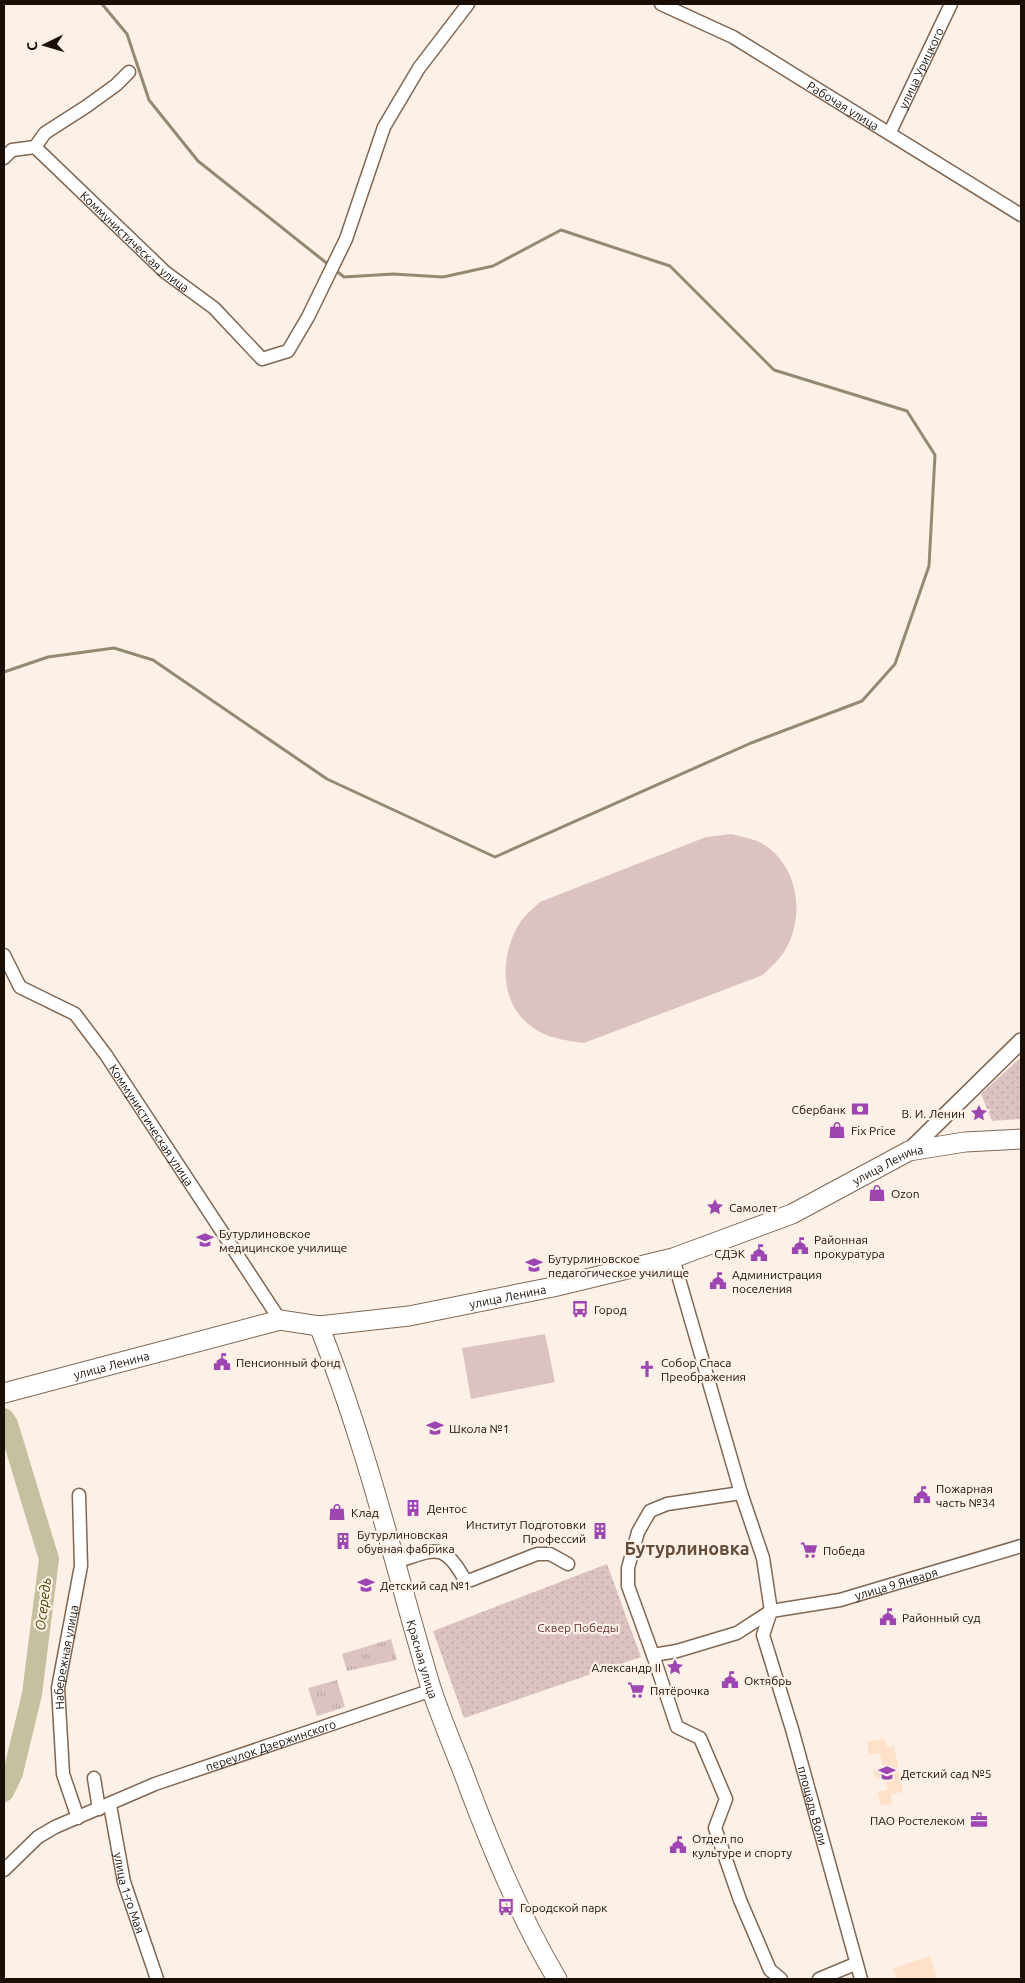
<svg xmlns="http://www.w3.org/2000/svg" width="1025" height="1983" viewBox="0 0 1025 1983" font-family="Ubuntu,sans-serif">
	<defs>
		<pattern id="grass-tufts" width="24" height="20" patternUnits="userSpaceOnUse" patternTransform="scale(1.25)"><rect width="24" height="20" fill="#dcc3c2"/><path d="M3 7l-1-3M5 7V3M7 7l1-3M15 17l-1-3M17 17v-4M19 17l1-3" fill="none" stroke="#bca6a5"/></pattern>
		<pattern id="park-dots" width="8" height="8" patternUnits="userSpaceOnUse" patternTransform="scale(1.25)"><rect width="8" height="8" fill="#dcc3c2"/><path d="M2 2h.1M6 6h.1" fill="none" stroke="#bca6a5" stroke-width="1.8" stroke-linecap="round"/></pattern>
	</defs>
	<rect width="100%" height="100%" fill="#fdf0e7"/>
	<g fill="#ffe1ca">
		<polygon points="885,1739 887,1747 894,1746 903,1792 891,1794 892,1803 881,1806 878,1792 888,1790 885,1777 875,1778 873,1769 883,1767 880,1753 869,1755 867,1742"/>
		<polygon points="930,1956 937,1979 897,1979 893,1968"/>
	</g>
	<g fill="url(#grass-tufts)">
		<polygon points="391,1639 397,1660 347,1671 342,1654"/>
		<polygon points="337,1680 345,1707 317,1716 308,1688"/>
	</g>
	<g fill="url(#park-dots)">
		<polygon points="1021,1057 1021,1119 992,1121 981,1094"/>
		<polygon points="607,1564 641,1657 464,1718 433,1631"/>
	</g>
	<g fill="#dcc3c2">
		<path d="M 731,834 C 739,836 749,838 757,841 C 798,860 807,916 784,952 C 779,960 770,968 763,975 L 584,1043 C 569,1041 554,1039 540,1032 C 498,1010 498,956 521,921 C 526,914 534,908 540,902 L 706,837 Z"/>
		<polygon points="545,1334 555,1382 471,1399 462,1348"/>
	</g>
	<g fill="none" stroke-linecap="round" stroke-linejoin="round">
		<g stroke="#918b71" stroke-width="3">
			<polyline points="102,4 127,34 149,100 198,161 329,265"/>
			<polyline points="4,672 48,657 114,648 153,660 327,779 495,857 751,743 862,701 895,664 929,566 935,455 907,411 774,370 670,266 561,230 493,266 443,277 393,274 344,277 334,269"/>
		</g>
		<polyline stroke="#c5c09f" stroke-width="20" points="4,1418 8,1424 49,1559 32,1694 13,1773 4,1792"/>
		<g stroke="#816752" stroke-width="15">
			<g id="minor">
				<path id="s1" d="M 661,4 L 733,37 L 1021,215"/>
				<path id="s2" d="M 890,132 L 951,4"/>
				<polyline points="35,147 45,133 87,106 116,85 129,72"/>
				<path id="s3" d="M 4,158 L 12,150 L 35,147 L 165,272 L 214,308 L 262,359 L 288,351 L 308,317 L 346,239 L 384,127 L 419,68 L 468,4"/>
				<path id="s4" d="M 4,955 L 20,987 L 75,1014 L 106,1055 L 280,1320"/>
				<path id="s5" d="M 673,1258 L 741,1493 L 763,1558 L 771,1611 L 763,1635 L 792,1729 L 861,1979"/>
				<path id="s6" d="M 741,1493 L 667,1504 L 650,1511 L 638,1532 L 628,1568 L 628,1586 L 653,1655 L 677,1651 L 737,1633 L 771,1611 L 840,1600 L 1021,1546"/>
				<path d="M 396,1562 C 434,1550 443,1540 465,1580 L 471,1580 L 537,1554 L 550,1554 L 568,1564"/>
				<polyline points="653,1655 677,1727 700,1738 726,1799 715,1828 740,1900 770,1970 781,1979"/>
				<polyline points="94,1778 99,1809"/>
				<path id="s7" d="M 110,1805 L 124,1882 L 157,1979"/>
				<path id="s8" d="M 78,1818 L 63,1774 L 58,1688 L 81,1566 L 79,1495"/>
				<path id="s9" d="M 4,1870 L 38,1837 L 55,1827 L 155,1784 L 432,1690"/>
				<polyline points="819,1979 855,1964"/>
			</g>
		</g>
		<g stroke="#816752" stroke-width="18">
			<polyline id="tertiary" points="909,1151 1021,1041"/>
		</g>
		<g stroke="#816752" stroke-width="21">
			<g id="primary">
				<path id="s10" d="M 319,1326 C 366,1443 395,1567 431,1688 C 440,1715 451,1742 462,1769 C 489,1842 518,1913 557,1979"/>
				<path id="s11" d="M 4,1393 L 280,1320 L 319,1326 L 409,1316 L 553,1287 L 673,1258 L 792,1214 L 909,1151 L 965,1142 L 1021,1139"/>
			</g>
		</g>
		<use href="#minor" stroke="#fff" stroke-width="12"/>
		<use href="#tertiary" stroke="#fff" stroke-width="15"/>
		<use href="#primary" stroke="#fff" stroke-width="19"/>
	</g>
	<defs>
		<g id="bank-bare" transform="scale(1.35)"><path d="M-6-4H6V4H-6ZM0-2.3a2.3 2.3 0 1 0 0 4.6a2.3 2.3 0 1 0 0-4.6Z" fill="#9d46b2" stroke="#fdf0e7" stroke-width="2.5" paint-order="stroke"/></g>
		<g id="sight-bare" transform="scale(1.35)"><path d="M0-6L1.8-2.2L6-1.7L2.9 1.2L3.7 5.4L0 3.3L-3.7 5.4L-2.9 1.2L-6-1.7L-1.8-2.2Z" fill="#9d46b2" stroke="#fdf0e7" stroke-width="2.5" paint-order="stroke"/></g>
		<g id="shop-bare" transform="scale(1.35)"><path d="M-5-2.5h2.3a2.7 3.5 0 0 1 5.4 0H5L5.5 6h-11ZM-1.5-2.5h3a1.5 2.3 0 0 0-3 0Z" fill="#9d46b2" stroke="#fdf0e7" stroke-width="2.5" paint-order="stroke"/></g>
		<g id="university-bare" transform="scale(1.35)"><path d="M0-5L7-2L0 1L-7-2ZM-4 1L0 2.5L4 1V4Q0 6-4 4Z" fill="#9d46b2" stroke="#fdf0e7" stroke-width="2.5" paint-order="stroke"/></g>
		<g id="civic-bare" transform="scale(1.35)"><path d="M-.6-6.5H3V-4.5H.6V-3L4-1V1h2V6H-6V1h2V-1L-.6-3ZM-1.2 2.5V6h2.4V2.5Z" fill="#9d46b2" stroke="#fdf0e7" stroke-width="2.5" paint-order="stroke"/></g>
		<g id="bus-bare" transform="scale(1.35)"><path d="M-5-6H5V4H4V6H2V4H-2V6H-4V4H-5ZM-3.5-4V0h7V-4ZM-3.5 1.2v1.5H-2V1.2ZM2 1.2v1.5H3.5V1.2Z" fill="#9d46b2" stroke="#fdf0e7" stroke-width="2.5" paint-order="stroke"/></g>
		<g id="church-bare" transform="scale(1.35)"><path d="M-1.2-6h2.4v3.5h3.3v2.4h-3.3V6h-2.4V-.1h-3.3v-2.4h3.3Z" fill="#9d46b2" stroke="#fdf0e7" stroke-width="2.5" paint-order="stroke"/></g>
		<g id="school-bare" transform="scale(1.35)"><path d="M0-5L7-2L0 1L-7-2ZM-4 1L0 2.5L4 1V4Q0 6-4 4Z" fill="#9d46b2" stroke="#fdf0e7" stroke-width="2.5" paint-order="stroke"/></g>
		<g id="building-bare" transform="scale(1.35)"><path d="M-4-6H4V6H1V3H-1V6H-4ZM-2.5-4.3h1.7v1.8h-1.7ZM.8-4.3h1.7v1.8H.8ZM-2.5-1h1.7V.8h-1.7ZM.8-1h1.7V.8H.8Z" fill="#9d46b2" stroke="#fdf0e7" stroke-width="2.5" paint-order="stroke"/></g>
		<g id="supermarket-bare" transform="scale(1.35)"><path d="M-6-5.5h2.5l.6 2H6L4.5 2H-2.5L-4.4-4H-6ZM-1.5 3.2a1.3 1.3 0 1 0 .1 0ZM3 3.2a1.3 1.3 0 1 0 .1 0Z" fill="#9d46b2" stroke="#fdf0e7" stroke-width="2.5" paint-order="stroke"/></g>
		<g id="office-bare" transform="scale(1.35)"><path d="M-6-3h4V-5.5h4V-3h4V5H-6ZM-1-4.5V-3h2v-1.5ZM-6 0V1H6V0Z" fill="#9d46b2" stroke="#fdf0e7" stroke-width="2.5" paint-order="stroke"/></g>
	</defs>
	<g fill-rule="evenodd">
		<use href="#bank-bare" x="860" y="1109"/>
		<use href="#sight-bare" x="979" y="1113"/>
		<use href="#shop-bare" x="837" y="1130"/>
		<use href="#shop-bare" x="877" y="1193"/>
		<use href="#sight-bare" x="715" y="1207"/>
		<use href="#university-bare" x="205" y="1240"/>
		<use href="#civic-bare" x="800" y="1246"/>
		<use href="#civic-bare" x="759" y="1253"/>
		<use href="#university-bare" x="534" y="1265"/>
		<use href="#civic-bare" x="718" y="1281"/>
		<use href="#bus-bare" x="580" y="1309"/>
		<use href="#civic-bare" x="222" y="1362"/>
		<use href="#church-bare" x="647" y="1369"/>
		<use href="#school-bare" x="435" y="1428"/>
		<use href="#civic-bare" x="922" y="1495"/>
		<use href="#building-bare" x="413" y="1508"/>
		<use href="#shop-bare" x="337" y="1512"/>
		<use href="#building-bare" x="600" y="1531"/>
		<use href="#building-bare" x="343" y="1541"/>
		<use href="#supermarket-bare" x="809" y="1550"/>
		<use href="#school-bare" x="366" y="1585"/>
		<use href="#civic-bare" x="888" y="1617"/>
		<use href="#sight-bare" x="675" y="1667"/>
		<use href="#civic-bare" x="730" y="1680"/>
		<use href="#supermarket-bare" x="636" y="1690"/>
		<use href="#school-bare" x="887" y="1773"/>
		<use href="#office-bare" x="979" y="1820"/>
		<use href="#civic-bare" x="678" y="1845"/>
		<use href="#bus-bare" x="506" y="1907"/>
	</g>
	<g text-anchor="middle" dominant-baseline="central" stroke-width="4.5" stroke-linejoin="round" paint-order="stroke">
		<g font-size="12" fill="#190f07" stroke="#fdf0e7">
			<text stroke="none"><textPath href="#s2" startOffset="71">улица Урицкого</textPath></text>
			<text stroke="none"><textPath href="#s1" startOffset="209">Рабочая улица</textPath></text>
			<text stroke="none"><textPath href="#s3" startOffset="172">Коммунистическая улица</textPath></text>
			<text stroke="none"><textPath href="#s4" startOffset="232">Коммунистическая улица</textPath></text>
			<text stroke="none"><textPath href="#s11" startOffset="921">улица Ленина</textPath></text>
			<text stroke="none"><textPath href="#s11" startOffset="516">улица Ленина</textPath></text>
			<text stroke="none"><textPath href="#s11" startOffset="111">улица Ленина</textPath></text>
			<text stroke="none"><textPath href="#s6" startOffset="502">улица 9 Января</textPath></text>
			<text stroke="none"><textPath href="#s8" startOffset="164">Набережная улица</textPath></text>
			<text stroke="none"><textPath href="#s10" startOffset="349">Красная улица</textPath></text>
			<text stroke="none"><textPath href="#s9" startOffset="298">переулок Дзержинского</textPath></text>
			<text stroke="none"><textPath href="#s5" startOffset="570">площадь Воли</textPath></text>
			<text stroke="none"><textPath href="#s7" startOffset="90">улица 1-го Мая</textPath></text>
		</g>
		<g font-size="12" fill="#190f07" stroke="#fdf0e7" text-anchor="start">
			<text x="846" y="1109" text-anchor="end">Сбербанк</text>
			<text x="965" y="1113" text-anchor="end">В. И. Ленин</text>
			<text x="851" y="1130">Fix Price</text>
			<text x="891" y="1193">Ozon</text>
			<text x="729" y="1207">Самолет</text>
			<text x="219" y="1233">Бутурлиновское<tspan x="219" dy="14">медицинское училище</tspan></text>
			<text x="814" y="1239">Районная<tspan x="814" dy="14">прокуратура</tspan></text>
			<text x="745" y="1253" text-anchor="end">СДЭК</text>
			<text x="548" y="1258">Бутурлиновское<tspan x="548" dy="14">педагогическое училище</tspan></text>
			<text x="732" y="1274">Администрация<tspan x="732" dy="14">поселения</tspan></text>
			<text x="594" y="1309">Город</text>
			<text x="236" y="1362">Пенсионный фонд</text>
			<text x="661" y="1362">Собор Спаса<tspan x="661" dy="14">Преображения</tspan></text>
			<text x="449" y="1428">Школа №1</text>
			<text x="936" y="1488">Пожарная<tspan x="936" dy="14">часть №34</tspan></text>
			<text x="427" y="1508">Дентос</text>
			<text x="351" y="1512">Клад</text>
			<text x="586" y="1524" text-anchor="end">Институт Подготовки<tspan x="586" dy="14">Профессий</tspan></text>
			<text x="357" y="1534">Бутурлиновская<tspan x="357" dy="14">обувная фабрика</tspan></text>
			<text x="823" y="1550">Победа</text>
			<text x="380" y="1585">Детский сад №1</text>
			<text x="902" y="1617">Районный суд</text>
			<text x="661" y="1667" text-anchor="end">Александр II</text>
			<text x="744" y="1680">Октябрь</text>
			<text x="650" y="1690">Пятёрочка</text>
			<text x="901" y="1773">Детский сад №5</text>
			<text x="965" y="1820" text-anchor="end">ПАО Ростелеком</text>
			<text x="692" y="1838">Отдел по<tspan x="692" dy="14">культуре и спорту</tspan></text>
			<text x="520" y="1907">Городской парк</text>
		</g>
		<g font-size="12" fill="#632f30" stroke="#fdf0e7">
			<text x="578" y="1627">Сквер Победы</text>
		</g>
		<g font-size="14" font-style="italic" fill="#4c4305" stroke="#fdf0e7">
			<text transform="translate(43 1604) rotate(-83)">Осередь</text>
		</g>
		<g font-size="18" font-weight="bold" fill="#654c38" stroke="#fdf0e7">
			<text x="687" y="1548">Бутурлиновка</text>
		</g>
	</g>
	<rect width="1025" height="1983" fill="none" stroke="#190f07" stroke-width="10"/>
	<g transform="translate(45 45) rotate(265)" stroke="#fdf0e7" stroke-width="4" paint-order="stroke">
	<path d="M0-4L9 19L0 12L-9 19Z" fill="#190f07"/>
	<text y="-8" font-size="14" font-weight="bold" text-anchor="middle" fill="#190f07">С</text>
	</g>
</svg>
